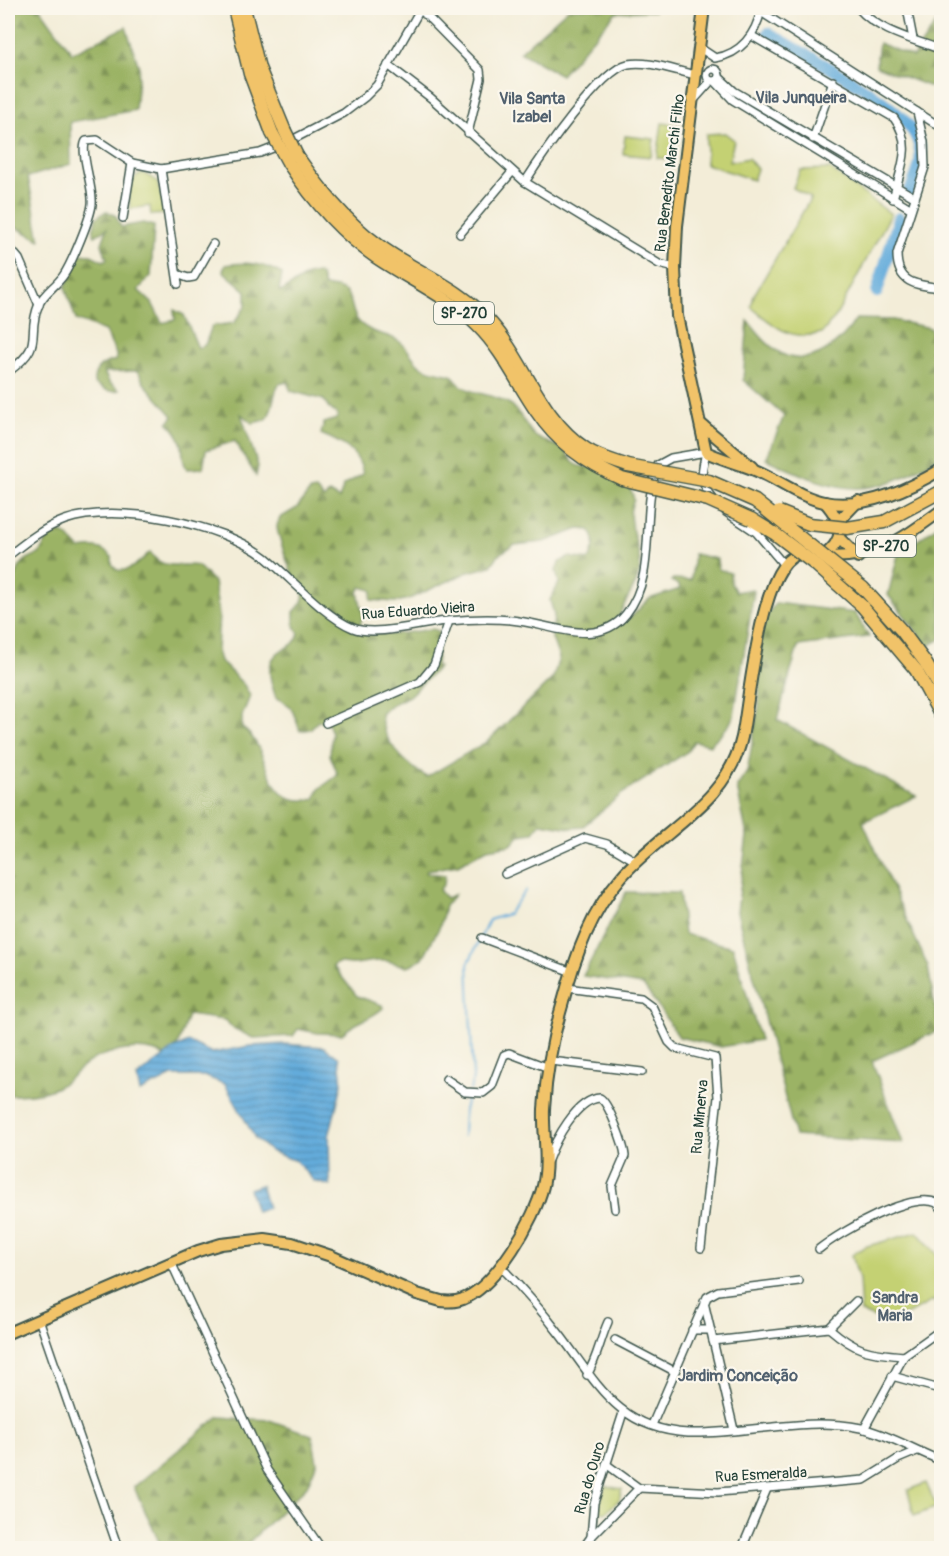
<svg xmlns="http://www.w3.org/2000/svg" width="949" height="1556" viewBox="0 0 949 1556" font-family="Pangolin,sans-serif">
	<defs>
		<pattern id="forest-firs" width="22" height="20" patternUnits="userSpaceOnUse" patternTransform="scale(1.5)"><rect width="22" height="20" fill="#9bb365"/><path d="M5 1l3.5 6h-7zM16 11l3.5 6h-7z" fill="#7e9354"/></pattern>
		<pattern id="water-rules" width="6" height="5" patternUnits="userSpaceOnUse" patternTransform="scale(1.5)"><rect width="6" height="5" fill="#64acdb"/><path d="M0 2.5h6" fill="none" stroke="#528db2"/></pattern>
	</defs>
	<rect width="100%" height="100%" fill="#fbf7ec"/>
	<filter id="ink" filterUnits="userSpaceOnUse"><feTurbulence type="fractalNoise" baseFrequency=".0167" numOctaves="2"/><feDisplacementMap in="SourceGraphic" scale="12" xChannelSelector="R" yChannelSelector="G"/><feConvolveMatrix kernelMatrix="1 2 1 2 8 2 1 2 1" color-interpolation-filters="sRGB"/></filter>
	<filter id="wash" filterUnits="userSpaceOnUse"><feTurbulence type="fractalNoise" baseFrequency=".008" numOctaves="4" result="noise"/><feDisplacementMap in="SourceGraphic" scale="24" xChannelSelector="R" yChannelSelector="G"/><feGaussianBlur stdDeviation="1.35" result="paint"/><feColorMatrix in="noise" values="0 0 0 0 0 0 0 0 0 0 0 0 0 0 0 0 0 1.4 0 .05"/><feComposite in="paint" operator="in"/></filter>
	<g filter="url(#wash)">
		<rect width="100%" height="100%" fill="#f3edd8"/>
		<g fill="url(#forest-firs)" stroke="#5d784c" stroke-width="1.5" fill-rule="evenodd">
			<polygon points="8,8 40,8 72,53 126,27 139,67 135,110 70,122 71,164 28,177 40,240 8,223"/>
			<polygon points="569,8 655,8 654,11 616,12 561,75 520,52"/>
			<polygon points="941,16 941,91 876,66 879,43 913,57"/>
			<path d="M 106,211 L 116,216 L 121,227 L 143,223 L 154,226 L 151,276 L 138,290 L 152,303 L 162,323 L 175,320 L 174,310 L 184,315 L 198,348 L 205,345 L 212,326 L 234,323 L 246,306 L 246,291 L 223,271 L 225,265 C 247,261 262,263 282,274 L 279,290 L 281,292 L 307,275 L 317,273 L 321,276 L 324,287 C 360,286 346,309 359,322 C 373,336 386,332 400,342 C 409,348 412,360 421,366 C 429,372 443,372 453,376 C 465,397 490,391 508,403 C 521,411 524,425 534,435 C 542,443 557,443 566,452 C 569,455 570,460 574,463 C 583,470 595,465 605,467 C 619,470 632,487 634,500 C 623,518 640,544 640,565 C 640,585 619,607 618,621 L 631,617 L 649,599 L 680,589 L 679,585 L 671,581 L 673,579 L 691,580 L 694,554 L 717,559 L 718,569 L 730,573 L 731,584 L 736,592 L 752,589 L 754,592 L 734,715 L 729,725 L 710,745 L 694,741 L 687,752 L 623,793 L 582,827 L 571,828 L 541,823 L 533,833 L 520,835 L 511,845 L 487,849 L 458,865 L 427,870 L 426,873 L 445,875 L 444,884 L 439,890 L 446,898 L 454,895 L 445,906 L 440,926 L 423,958 L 407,967 C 383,958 379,960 356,964 C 347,965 340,960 333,966 L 357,996 L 382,1005 L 383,1008 C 370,1020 354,1022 342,1034 L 318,1033 L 298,1029 L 293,1036 L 253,1038 L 233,1028 L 225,1020 L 188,1015 L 178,1044 L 166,1057 C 146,1043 105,1050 86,1064 C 77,1071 68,1081 57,1087 C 44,1094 23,1095 8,1095 L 8,594 C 20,575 13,562 39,554 L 52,532 C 64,529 72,541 80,549 C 94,547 101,546 112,557 L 112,564 L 117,570 C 131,573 141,560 150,552 C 162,572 179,562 198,566 L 214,582 L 219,617 L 217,651 L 220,661 L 244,685 L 250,696 L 242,716 L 242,728 C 273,747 261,810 315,799 L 319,789 L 338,775 L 330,755 L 332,733 L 328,723 L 318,721 L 310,729 L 300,731 C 294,715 294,705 276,698 C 272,686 265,667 275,656 C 284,645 293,650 299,634 L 294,624 L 294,612 C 310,596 303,592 293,576 C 290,570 277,533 277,527 C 277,523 279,521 280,518 L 297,508 L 310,491 L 316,490 L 324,499 L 329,493 L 339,499 L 344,485 L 363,474 C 359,450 340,442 321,434 L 324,423 L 337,419 L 338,415 L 329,408 L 324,400 L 291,391 L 287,382 L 279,384 C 272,396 274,409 266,420 L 252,423 L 241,414 L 258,466 L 256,476 L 235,441 L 206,450 L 203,468 L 187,469 C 177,454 191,446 168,423 L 173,416 L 144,383 L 138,371 L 104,372 L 109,382 L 119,390 C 109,394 103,388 94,383 C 93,368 103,363 116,360 L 116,354 L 105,331 L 76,320 L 65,287 L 80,254 L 91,255 L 103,261 L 107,259 L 102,244 L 107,228 L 95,236 L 93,231 L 96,218 ZM 579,529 L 589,530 C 598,541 594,548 589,560 L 570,557 L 559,562 L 556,571 L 559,583 L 550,600 L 554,615 L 552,638 L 559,658 L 553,678 L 488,741 L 427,777 C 405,764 381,740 381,714 L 389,706 L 409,696 L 439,667 L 436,666 L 439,631 L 433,629 C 408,632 382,639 359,629 L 363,614 L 358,592 L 361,587 L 372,590 L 371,600 L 396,602 L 409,599 L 468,572 L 491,566 L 499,554 L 514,545 L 544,542 Z"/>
			<path d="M 856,319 L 893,320 L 930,328 L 934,338 L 931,351 L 941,355 L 941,362 L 936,367 L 941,374 L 941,455 C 868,503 842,494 766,459 L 784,416 L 743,380 L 748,321 C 758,333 767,346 782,354 C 811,369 842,342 856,319 Z"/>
			<polygon points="941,523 941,639 928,646 888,595 898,555"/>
			<polygon points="776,603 855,613 869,637 798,646 777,720 916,796 863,822 928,967 939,1030 872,1061 903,1143 795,1136 737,912 747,836 737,787 747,772 759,705 761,622"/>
			<polygon points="626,892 679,893 684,934 733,947 760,1040 721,1047 679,1037 643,985 583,976"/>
			<polygon points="218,1417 269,1420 312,1435 317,1462 307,1486 246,1545 247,1548 162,1548 134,1487"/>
		</g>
		<g fill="#c4d173" stroke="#728754" stroke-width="1.5">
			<polygon points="662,123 679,125 674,159 657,158"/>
			<polygon points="725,133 734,140 729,162 748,158 757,169 753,180 706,164 706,134"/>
			<polygon points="625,136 654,139 651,157 623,154"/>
			<path d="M 830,169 L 891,214 L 836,316 L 822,333 C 789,342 775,326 751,307 L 754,295 L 811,198 L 793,188 L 800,170 Z"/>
			<path d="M 143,173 L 157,181 L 166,214 L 151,215 L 150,206 L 130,209 C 129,194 126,178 143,173 Z"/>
			<path d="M 917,1232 L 941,1259 L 941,1311 L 934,1300 C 908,1315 889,1328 861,1312 L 859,1279 L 852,1255 L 864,1247 Z"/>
			<polygon points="926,1483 937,1507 914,1516 908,1490"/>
			<polygon points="605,1486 622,1489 619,1500 605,1513 598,1511"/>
		</g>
		<g fill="url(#water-rules)" stroke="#427488" stroke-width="1.5">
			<polygon points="189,1042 212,1053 250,1046 285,1044 324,1047 339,1058 342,1084 329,1136 330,1186 314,1181 296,1161 270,1151 255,1138 225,1084 204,1076 172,1076 140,1092 137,1077 175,1048"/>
			<polygon points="261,1185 268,1208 256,1212 249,1189"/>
		</g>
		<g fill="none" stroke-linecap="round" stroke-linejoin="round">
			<g stroke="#64acdb" stroke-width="2">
				<polyline points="470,1090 473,1078 468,964 489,920 508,914 526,890"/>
				<polyline points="463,1136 464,1110 468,1095"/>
			</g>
			<g stroke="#64acdb" stroke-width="12">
				<path d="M 768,33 C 803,54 904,103 917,139 C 925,158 918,174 909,192"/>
				<polyline points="877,292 899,218"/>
			</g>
		</g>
	</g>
	<g filter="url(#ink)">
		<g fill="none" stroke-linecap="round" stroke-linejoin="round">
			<g stroke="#3f574d" stroke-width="10">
				<g id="street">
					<path d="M 858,8 C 879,32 913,39 942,50"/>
					<polyline points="907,8 913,39"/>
					<polyline points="420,9 480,70 481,79 468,133"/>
					<path d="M 761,12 L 917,112 L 924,142 L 925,167 L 897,254 C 897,284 916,285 942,288"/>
					<path d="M 752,36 L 894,118 C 914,145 900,170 893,199"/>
					<path d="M 700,48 L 715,58 C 741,54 756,34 761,10"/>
					<polyline points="388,65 431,98 525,182 659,264 675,268"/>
					<circle cx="713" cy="75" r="6"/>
					<polyline points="719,77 734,91 914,197"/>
					<polyline points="715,81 733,100 910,208"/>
					<polyline points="694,100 711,81"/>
					<polyline points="917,112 942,128"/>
					<polyline points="813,139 833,81"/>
					<polyline points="161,169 178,284"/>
					<path d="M 525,182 C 541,157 600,70 628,64 C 648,60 676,71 696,75"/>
					<polyline points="123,218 132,163"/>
					<polyline points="460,234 512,172"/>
					<polyline points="8,246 19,259 39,305"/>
					<polyline points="177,274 188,278 194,277 213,244"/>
					<path d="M 8,372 C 47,344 25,336 39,304 C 44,293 56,286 63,276 C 71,265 91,217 92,204 C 94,188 79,151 86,141 L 97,140 L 132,163 L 161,169 L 260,153 L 286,143 L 344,113 L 365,97 L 377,85 L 421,8"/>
					<polyline points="726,512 756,532 784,565"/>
					<path d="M 8,556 C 26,542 43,528 65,520 C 116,502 223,524 265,557 C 290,577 325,617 353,628 C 376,637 422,623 447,621 C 468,619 491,618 511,620 C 549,623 597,650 626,614 C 659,573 639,512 658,465 L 671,458 L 706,452 C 701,475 698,481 714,500"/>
					<polyline points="326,723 420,682 434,665 449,621"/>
					<polyline points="505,874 585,838 607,844 637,862"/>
					<polyline points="482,938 572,972"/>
					<polyline points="567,988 641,998 652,1006 669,1042 675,1048 715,1058 718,1097 701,1248"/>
					<polyline points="551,1061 642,1072"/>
					<polyline points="446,1079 465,1092 483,1093 492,1086 504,1055 509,1053 549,1068"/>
					<path d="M 548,1160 C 555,1141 576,1099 600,1098 C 609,1103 624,1145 625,1156 L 612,1186 L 615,1209"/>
					<path d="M 819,1249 C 840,1232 911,1191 937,1203 L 942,1209"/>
					<polyline points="171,1262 267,1470 321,1548"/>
					<path d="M 500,1266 C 522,1288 542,1311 561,1336 C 598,1385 619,1429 688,1433 C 745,1435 804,1416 861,1428 C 888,1434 916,1451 942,1461"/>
					<polyline points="704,1302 734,1430"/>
					<polyline points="39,1319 118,1548"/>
					<path d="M 829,1328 C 857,1352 868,1353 904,1356 L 942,1329"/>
					<polyline points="692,1330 710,1330"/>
					<polyline points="615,1340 674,1371"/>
					<polyline points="713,1341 829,1328 856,1301"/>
					<path d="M 587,1375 C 597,1359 600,1340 608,1322"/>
					<polyline points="892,1376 936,1388"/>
					<polyline points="652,1425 707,1297 718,1291 799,1281"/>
					<polyline points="864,1429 904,1356"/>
					<polyline points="606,1464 639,1488 718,1492 864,1480 898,1459 917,1451"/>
					<polyline points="591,1537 639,1488"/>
					<polyline points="583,1548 591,1537 594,1503 623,1413"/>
					<polyline points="742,1548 767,1489"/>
				</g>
			</g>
			<g stroke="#3f574d" stroke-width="14">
				<g id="primary">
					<path d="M 704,8 L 677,226 L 675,268 L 677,316 L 706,452 C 723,460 741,464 757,471 C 780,481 800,497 824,502 C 864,510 909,489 942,469"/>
					<polyline points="702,425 752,467"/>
					<polyline points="839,521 858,501"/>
					<polyline points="839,538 858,557"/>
					<path d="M 820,556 C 874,561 901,540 942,510"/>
					<path d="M 822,557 C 847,539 843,523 825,502"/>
					<path d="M 8,1333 L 198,1251 L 221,1244 L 265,1239 L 292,1243 L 331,1256 L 417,1294 L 441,1301 C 449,1302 456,1302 463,1299 C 496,1286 535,1219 543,1186 C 549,1161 543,1135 544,1109 C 546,1074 553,1036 563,1002 C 575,956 591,912 622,876 C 662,830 728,803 742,737 C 749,707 761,547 805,554"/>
				</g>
			</g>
			<g stroke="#3f574d" stroke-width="15">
				<g id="highway">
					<polyline points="234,8 250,74 272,133"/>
					<polyline points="244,8 259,68 284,129"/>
					<path d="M 297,156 C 320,189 344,220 377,244 C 414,272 459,286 490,322 C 525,361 540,419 586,449 C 598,457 614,461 628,466"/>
					<path d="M 289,164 C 312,199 341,233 376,257 C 410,280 448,296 478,326 C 503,351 517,383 537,412 C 558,444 587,464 622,479"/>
					<polyline points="751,519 774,533"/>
					<polyline points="847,528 884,522 942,491"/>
					<polyline points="925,662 942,691"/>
					<polyline points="916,670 942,718"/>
				</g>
			</g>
			<use href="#street" stroke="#fff" stroke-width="7"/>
			<use href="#primary" stroke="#f1c369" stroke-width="10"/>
			<use href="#highway" stroke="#f1c369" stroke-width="12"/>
			<g stroke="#3f574d" stroke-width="15" stroke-linecap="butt">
				<g id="highway-bridge">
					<polyline points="284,129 297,156"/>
					<polyline points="272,133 289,164"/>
					<polyline points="628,466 709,481 755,501 863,588 902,631 925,662"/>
					<polyline points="622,479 708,500 751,519"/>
					<polyline points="779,512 809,524 847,528"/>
					<polyline points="774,533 816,565 862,606 916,670"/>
				</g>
			</g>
			<use href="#highway-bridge" stroke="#f1c369" stroke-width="12"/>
		</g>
	</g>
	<g text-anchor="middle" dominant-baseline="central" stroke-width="4.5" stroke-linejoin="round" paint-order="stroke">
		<g fill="#fbf7ec" stroke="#61756b" stroke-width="1.5">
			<rect x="434" y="302" width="60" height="22" rx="4.5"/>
			<rect x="856" y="535" width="60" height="22" rx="4.5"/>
		</g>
		<g font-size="14" font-weight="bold" fill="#1f3d34">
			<text x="464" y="313">SP-270</text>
			<text x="886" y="546">SP-270</text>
		</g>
		<g font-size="15" fill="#1f3d34" stroke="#fbf7ec">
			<text transform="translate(670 173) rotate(-83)">Rua Benedito Marchi Filho</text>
			<text transform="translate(418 611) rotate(-4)">Rua Eduardo Vieira</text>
			<text transform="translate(700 1117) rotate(-85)">Rua Minerva</text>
			<text transform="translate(761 1475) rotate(-3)">Rua Esmeralda</text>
			<text transform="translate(590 1478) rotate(-74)">Rua do Ouro</text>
		</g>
		<g font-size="16" font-weight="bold" fill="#51616f" stroke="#fbf7ec">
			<text x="801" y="98">Vila Junqueira</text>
			<text x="532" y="99">Vila Santa<tspan x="532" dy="18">Izabel</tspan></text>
			<text x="895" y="1298">Sandra<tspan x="895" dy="18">Maria</tspan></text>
			<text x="738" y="1376">Jardim Conceição</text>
		</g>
	</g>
	<rect width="949" height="1556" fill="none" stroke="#fbf7ec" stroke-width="30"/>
</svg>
